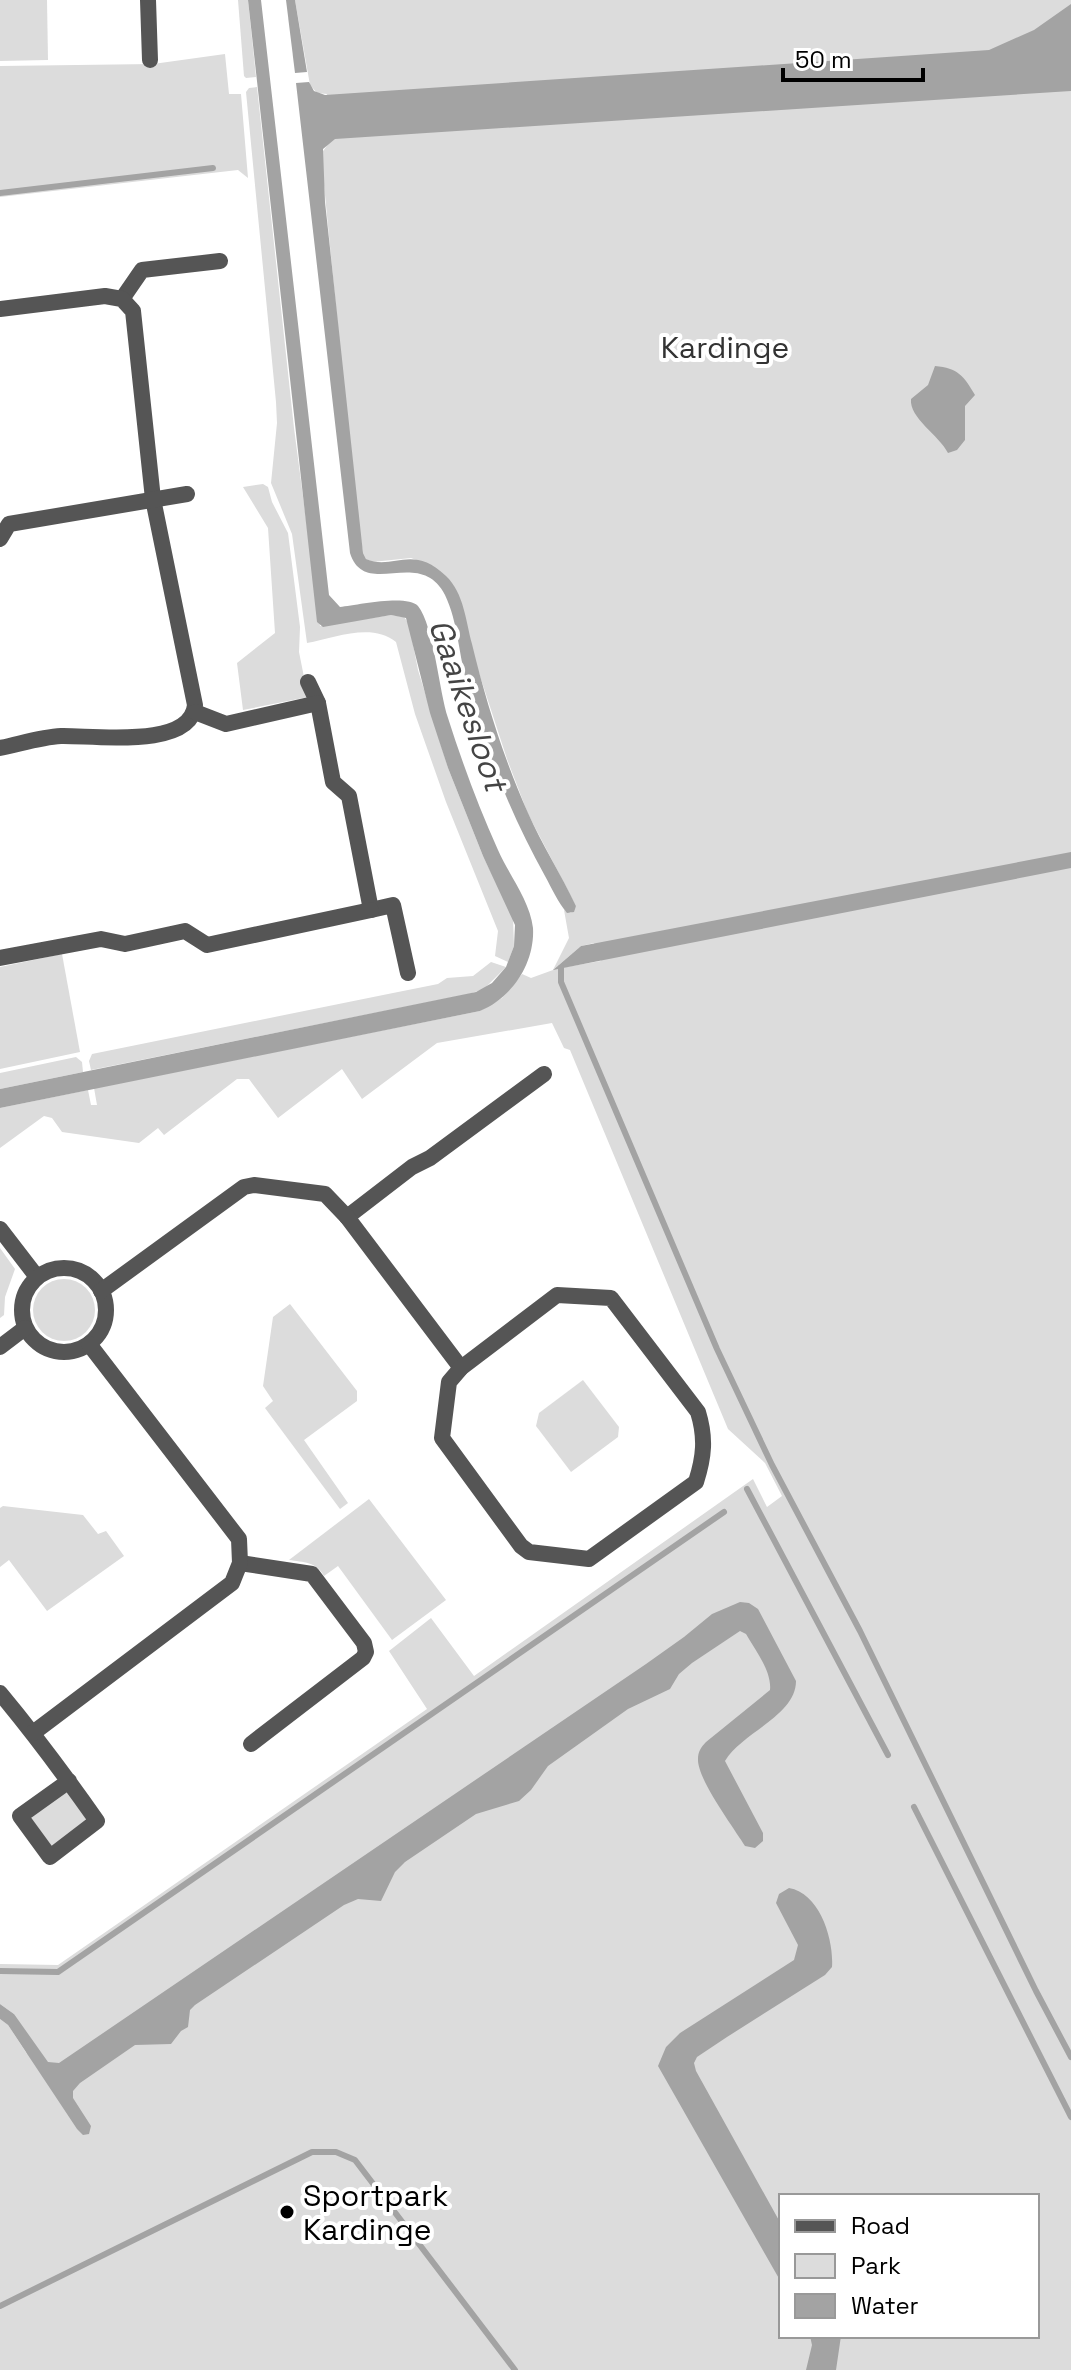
<svg xmlns="http://www.w3.org/2000/svg" width="1071" height="2370" viewBox="0 0 1071 2370" font-family="'Space Grotesk',sans-serif">
	<rect width="100%" height="100%" fill="#fff"/>
	<g fill="#dcdcdc" fill-rule="evenodd">
		<polygon points="0,0 47,0 48,60 0,61"/>
		<polygon points="238,0 248,0 256,77 246,78 244,76"/>
		<path d="M 295,0 L 1071,0 L 1071,2370 L 0,2370 L 0,2019 L 8,2025 L 27,2054 L 14,2014 L 0,2004 L 0,1964 L 58,1965 L 427,1709 L 389,1651 L 431,1618 L 474,1676 L 753,1479 L 767,1507 L 782,1496 L 765,1463 L 728,1429 L 570,1050 L 564,1048 L 552,1023 L 437,1043 L 362,1099 L 342,1069 L 278,1118 L 249,1079 L 237,1079 L 164,1135 L 158,1128 L 139,1143 L 62,1132 L 52,1118 L 44,1116 L 0,1148 L 0,1108 L 88,1090 L 91,1105 L 97,1105 L 94,1088 L 480,1011 L 502,998 L 522,974 L 531,978 L 553,970 L 569,938 L 564,910 L 571,913 L 576,906 L 528,814 L 507,759 L 479,673 L 434,567 L 411,558 L 372,562 L 366,559 L 363,553 L 355,502 L 321,154 L 331,140 L 327,94 L 317,93 L 310,85 ZM 594,943 L 601,961 L 554,969 L 581,946 ZM 781,2196 L 1037,2196 L 1037,2336 L 781,2336 Z"/>
		<polygon points="225,54 229,94 241,94 248,178 238,170 0,197 0,66 153,64"/>
		<path d="M 257,87 L 294,428 L 320,626 L 391,615 L 404,617 L 409,624 L 418,670 L 448,768 L 483,856 L 513,917 L 514,946 L 508,962 L 495,956 L 498,931 L 446,802 L 415,714 L 396,642 C 372,622 334,638 307,643 L 292,534 L 271,483 L 277,423 L 276,402 L 246,92 L 249,88 Z"/>
		<polygon points="263,484 268,487 272,502 288,533 300,627 299,652 308,697 243,710 237,663 275,633 268,528 243,487"/>
		<polygon points="62,954 80,1052 0,1069 0,967"/>
		<polygon points="491,962 506,967 484,989 469,994 91,1070 89,1061 92,1054 393,993 438,984 447,978 473,976"/>
		<polygon points="76,1057 82,1062 83,1072 0,1089 0,1073"/>
		<polygon points="0,1248 15,1269 5,1297 4,1315 0,1318"/>
		<circle cx="64" cy="1310" r="31"/>
		<polygon points="290,1304 357,1391 357,1401 304,1440 348,1503 340,1509 265,1408 273,1401 263,1386 273,1317"/>
		<polygon points="583,1380 619,1427 618,1437 571,1472 536,1426 539,1413"/>
		<path d="M 369,1499 L 446,1600 L 392,1640 L 338,1566 L 324,1576 C 317,1562 303,1562 289,1560 Z"/>
		<polygon points="3,1506 83,1515 98,1534 106,1531 124,1556 47,1611 9,1560 0,1567 0,1508"/>
		<polygon points="67,1788 86,1819 84,1824 53,1848 30,1817"/>
	</g>
	<g fill="#a3a3a3">
		<path d="M 248,0 L 261,0 L 329,595 L 340,607 C 357,605 407,594 418,606 C 434,626 439,691 448,718 C 462,762 479,808 498,850 C 509,875 530,901 533,928 C 535,963 512,998 480,1011 L 0,1108 L 0,1089 L 476,992 L 492,983 L 506,967 L 514,946 L 515,925 L 483,856 L 448,768 L 430,713 L 406,618 L 391,615 L 323,627 L 317,622 Z"/>
		<polygon points="286,0 295,0 307,72 295,73"/>
		<path d="M 1071,4 L 1071,91 L 335,139 L 323,149 L 325,202 L 363,553 L 366,559 C 393,571 412,543 446,576 C 464,593 466,622 472,644 C 486,702 504,759 528,813 C 542,845 561,874 576,906 L 574,912 L 567,913 C 558,902 552,889 545,876 C 513,819 484,748 467,684 C 459,656 458,622 445,595 C 420,546 365,600 350,553 L 296,83 L 309,82 L 314,91 L 325,95 L 989,50 L 1034,30 Z"/>
		<path d="M 935,366 C 958,368 964,376 975,395 L 965,406 L 965,440 L 957,450 L 948,453 C 939,435 909,418 911,399 L 928,385 Z"/>
		<polygon points="1071,852 1071,868 553,970 581,946"/>
		<path d="M 740,1602 L 749,1603 L 758,1609 L 796,1681 C 796,1716 742,1732 725,1761 L 763,1833 L 763,1841 L 755,1848 L 745,1846 C 734,1828 697,1779 698,1759 C 698,1752 701,1747 706,1742 L 770,1690 C 772,1671 755,1650 746,1634 L 740,1631 L 692,1663 L 679,1674 L 670,1689 L 628,1709 L 548,1766 L 531,1790 L 519,1801 L 476,1814 L 405,1862 L 395,1872 L 381,1901 L 358,1899 L 344,1905 L 195,2005 L 190,2010 L 188,2027 L 181,2031 L 171,2044 L 135,2045 L 80,2083 L 73,2091 L 73,2098 L 91,2126 L 89,2134 L 83,2135 L 77,2129 L 8,2025 L 0,2019 L 0,2004 L 14,2014 L 48,2062 L 59,2063 L 646,1664 L 684,1637 L 712,1614 Z"/>
		<path d="M 789,1888 C 820,1893 834,1940 832,1967 L 825,1975 L 727,2037 L 697,2057 L 694,2063 L 696,2071 L 781,2224 L 781,2282 L 658,2066 L 666,2047 L 680,2033 L 794,1960 L 798,1945 L 776,1903 L 779,1894 Z"/>
		<polygon points="810,2336 841,2336 836,2370 806,2370 812,2345"/>
	</g>
	<g fill="none" stroke-linecap="round" stroke-linejoin="round">
		<g stroke="#a3a3a3" stroke-width="6">
			<polyline points="0,193 213,168"/>
			<polyline points="561,968 561,982 717,1349 772,1465 860,1631 1036,1991 1071,2057"/>
			<polyline points="747,1489 888,1755"/>
			<polyline points="914,1807 1071,2117"/>
			<polyline points="0,1971 58,1972 724,1512"/>
			<polyline points="0,2306 312,2152 336,2152 355,2160 515,2370"/>
		</g>
		<g stroke="#555" stroke-width="16">
			<polyline points="148,0 150,60"/>
			<polyline points="122,299 142,270 220,261"/>
			<path d="M 0,309 L 105,296 L 122,299 L 133,311 L 153,499 L 195,705 C 191,750 91,735 61,736 C 41,737 20,744 0,748"/>
			<polyline points="0,539 9,524 187,494"/>
			<polyline points="308,682 318,703 333,782 349,796 371,910 393,905 408,973"/>
			<polyline points="195,712 226,724 318,703"/>
			<polyline points="0,958 101,939 125,944 185,931 207,945 371,910"/>
			<polyline points="347,1217 412,1167 430,1158 544,1074"/>
			<polyline points="0,1229 37,1277"/>
			<circle cx="64" cy="1310" r="42"/>
			<polyline points="101,1291 244,1187 254,1185 325,1194 347,1217 461,1368"/>
			<path d="M 557,1295 L 611,1298 L 698,1412 C 706,1438 704,1457 696,1482 L 589,1559 L 529,1552 L 521,1546 L 442,1438 L 449,1382 L 461,1368 Z"/>
			<polyline points="0,1347 25,1328"/>
			<polyline points="240,1563 312,1574 364,1643 366,1652 363,1658 251,1744"/>
			<path d="M 0,1693 C 35,1735 66,1777 97,1821 L 50,1857 L 20,1816 L 69,1781"/>
			<polyline points="33,1733 232,1583 240,1563 239,1539 89,1344"/>
		</g>
	</g>
	<circle fill="#000" stroke="#fff" stroke-width="3" cx="287" cy="2212" r="8"/>
	<g text-anchor="middle" dominant-baseline="central" stroke-width="8" stroke-linejoin="round" paint-order="stroke">
		<g font-size="30" fill="#333" stroke="#fff">
			<text x="725" y="347">Kardinge</text>
		</g>
		<g font-size="30" fill="#000" stroke="#fff" text-anchor="start">
			<text x="303" y="2195">Sportpark<tspan x="303" dy="34">Kardinge</tspan></text>
		</g>
		<g font-size="32" font-style="italic" fill="#444" stroke="#fff">
			<text transform="translate(468 705) rotate(71)">Gaaikesloot</text>
		</g>
	</g>
	<rect x="779" y="2194" width="260" height="144" fill="#ffffff" stroke="#999999" stroke-width="2"/>
	<rect x="795" y="2220" width="40" height="12" fill="#555555" stroke="#999999" stroke-width="2"/>
	<text x="851" y="2234" font-size="24" fill="#000000">Road</text>
	<rect x="795" y="2254" width="40" height="24" fill="#dcdcdc" stroke="#999999" stroke-width="2"/>
	<text x="851" y="2274" font-size="24" fill="#000000">Park</text>
	<rect x="795" y="2294" width="40" height="24" fill="#a3a3a3" stroke="#999999" stroke-width="2"/>
	<text x="851" y="2314" font-size="24" fill="#000000">Water</text>
	<path d="M783 68v12h140v-12" fill="none" stroke="#000000" stroke-width="4"/>
	<text x="795" y="68" font-size="24" fill="#000000" stroke="#ffffff" stroke-width="6" paint-order="stroke">50 m</text>
</svg>
